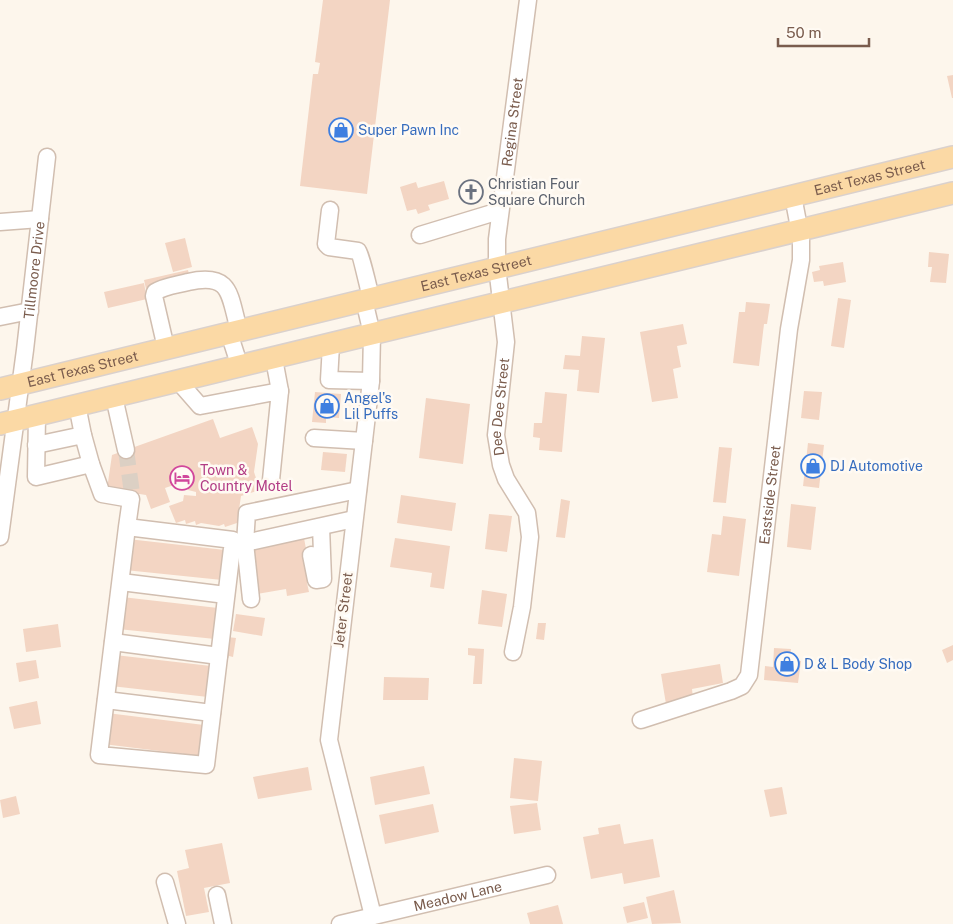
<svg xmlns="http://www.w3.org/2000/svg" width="953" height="924" viewBox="0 0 953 924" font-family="'Public Sans',sans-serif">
	<rect width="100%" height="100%" fill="#fdf6ec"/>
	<g fill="#f3d5c3">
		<polygon points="323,0 390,0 367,194 300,186 313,74 318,74 320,63 315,62"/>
		<polygon points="953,75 953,98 952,98 947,76"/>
		<polygon points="444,181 449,199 428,205 430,210 418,214 416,209 407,211 400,187 416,182 418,188"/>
		<polygon points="185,238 192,267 173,272 165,243"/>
		<polygon points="929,252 949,254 946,283 930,282 932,267 928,267"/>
		<polygon points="843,262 846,282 824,286 823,281 814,282 812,272 820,270 819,266"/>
		<polygon points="188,270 190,278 146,289 144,280"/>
		<polygon points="144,283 147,299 108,308 104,292"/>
		<polygon points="838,298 851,300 844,348 831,346"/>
		<polygon points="746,302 770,304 767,324 764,324 759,366 733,363 739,312 745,312"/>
		<polygon points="683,324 687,344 677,346 681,367 673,369 678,398 652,402 640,332"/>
		<polygon points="582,336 605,338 599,393 577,391 579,370 563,369 565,355 580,356"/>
		<polygon points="804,391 822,392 819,420 801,418"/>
		<polygon points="315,392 341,394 339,418 326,417 326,423 312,422"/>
		<polygon points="545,392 567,394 562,452 539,450 540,438 533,437 534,423 542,423"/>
		<polygon points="426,398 470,404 463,464 419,458"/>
		<polygon points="213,419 220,438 252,427 258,444 254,472 260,490 241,496 237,523 225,527 224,524 219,526 201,523 196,525 195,521 186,524 185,520 176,523 169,506 183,501 184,495 196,496 196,492 188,490 186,485 177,484 165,488 170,502 151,509 146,495 107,489 112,455"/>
		<polygon points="808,443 824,445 819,488 803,486"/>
		<polygon points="719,447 732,448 726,503 713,502"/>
		<polygon points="323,452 347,454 345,472 321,470"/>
		<polygon points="401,495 456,503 452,531 397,523"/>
		<polygon points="561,499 570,501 565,538 556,537"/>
		<polygon points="791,504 816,507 811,550 787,547"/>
		<polygon points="489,514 512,516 507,552 485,549"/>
		<polygon points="723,516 746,519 739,576 707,572 712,534 721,535"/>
		<polygon points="304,538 312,582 307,583 309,592 287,596 286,589 257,594 249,548"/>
		<polygon points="395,538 450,546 444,589 430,587 432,573 390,567"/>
		<polygon points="128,539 225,550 222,580 125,570"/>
		<polygon points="482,590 507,594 502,627 478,624"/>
		<polygon points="122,597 218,608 215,639 118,629"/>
		<polygon points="236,614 265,618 262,636 233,631"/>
		<polygon points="538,623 546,623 544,640 536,639"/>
		<polygon points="58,624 61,647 26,652 23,629"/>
		<polygon points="228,637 236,638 233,657 225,655"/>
		<polygon points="953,645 953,660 947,663 942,650"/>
		<polygon points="468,648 484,649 482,684 473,684 475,656 468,655"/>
		<polygon points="774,648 791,649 790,660 801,661 798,683 764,680 765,666 773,667"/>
		<polygon points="115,655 211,666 208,697 111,686"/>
		<polygon points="36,660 39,678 19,682 16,663"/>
		<polygon points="720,664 723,683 692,689 693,699 666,704 661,674"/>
		<polygon points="384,677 429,678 428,700 383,700"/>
		<polygon points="37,701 41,724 14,729 9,707"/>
		<polygon points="107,713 204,725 200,756 103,744"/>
		<polygon points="514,758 542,761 538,801 510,798"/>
		<polygon points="424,766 430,794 375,805 370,777"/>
		<polygon points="308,767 312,790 258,799 253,777"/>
		<polygon points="782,787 787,814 770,817 764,790"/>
		<polygon points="16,796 20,814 3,818 0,800"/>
		<polygon points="537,803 541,830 514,834 510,806"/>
		<polygon points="433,804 439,832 385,844 379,815"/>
		<polygon points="620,824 624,844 653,839 660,877 624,884 622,873 591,879 583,837 599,834 598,828"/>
		<polygon points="222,843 230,883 204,888 209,912 186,916 177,871 189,868 185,850"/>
		<polygon points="674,890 681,923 652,924 646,897"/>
		<polygon points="644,902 648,918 627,923 623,907"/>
		<polygon points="558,905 563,924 530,924 527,913"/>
	</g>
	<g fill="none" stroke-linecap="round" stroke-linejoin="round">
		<polyline stroke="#dcd0c4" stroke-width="16" stroke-dasharray="16 8" stroke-linecap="butt" points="126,450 132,493"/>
		<g stroke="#d1beb0" stroke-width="19">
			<g id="minor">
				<path d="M 330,210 L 326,244 L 329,247 L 358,251 C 361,254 369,290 371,298"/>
				<polyline points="0,222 40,219"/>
				<polyline points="420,235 499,211"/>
				<polyline points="364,300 372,334 371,381 329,740 373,916"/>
				<polyline points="0,317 30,311"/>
				<polyline points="229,333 240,367"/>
				<polyline points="331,345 329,380 371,381"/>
				<path d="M 166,348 L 154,296 L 155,292 C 165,286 177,285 188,282 C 232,272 229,295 239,330"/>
				<polyline points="274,359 280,391"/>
				<polyline points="179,382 200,406 280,391 271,480"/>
				<polyline points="114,397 126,450"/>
				<polyline points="77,405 83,435"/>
				<polyline points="37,415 36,477 91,464 102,494 131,499 127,527 99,755 206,765 233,540 127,527"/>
				<polyline points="314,438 364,441"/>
				<polyline points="36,445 83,435 91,464"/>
				<polyline points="354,519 245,543 247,513 358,490"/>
				<path id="s1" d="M 0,537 L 25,350 L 47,157"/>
				<polyline points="245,543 251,599"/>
				<polyline points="311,555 316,580 323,579 321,527"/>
				<polyline points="121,582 226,595"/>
				<polyline points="113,642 219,656"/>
				<path id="s2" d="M 513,652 L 522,607 L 530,537 L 527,513 L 506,479 L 501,465 L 496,435 L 506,342 L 497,267 L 497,239 L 528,0"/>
				<polyline points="106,700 212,713"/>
				<path id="s3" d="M 641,720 L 731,691 L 742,686 L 749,675 L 789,329 L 801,260 L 801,238 L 793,196"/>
				<polyline points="165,882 177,924"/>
				<polyline points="217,895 223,924"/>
				<path id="s4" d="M 340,924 L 547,875"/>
			</g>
		</g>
		<g stroke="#dad1cd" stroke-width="24">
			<g id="major">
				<path id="s5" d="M 0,389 L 953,157"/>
				<polyline points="0,424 953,193"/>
			</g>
		</g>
		<use href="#minor" stroke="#fff" stroke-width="16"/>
		<use href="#major" stroke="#fbd9a5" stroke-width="21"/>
	</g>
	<defs>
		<g id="shop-ring" transform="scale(1.25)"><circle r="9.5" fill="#fffaf3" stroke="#3f7fe0" stroke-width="1.5"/><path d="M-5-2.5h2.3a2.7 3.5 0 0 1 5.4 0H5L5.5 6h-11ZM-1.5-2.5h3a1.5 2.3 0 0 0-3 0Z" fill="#3f7fe0"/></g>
		<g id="church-ring" transform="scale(1.25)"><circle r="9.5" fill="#fffaf3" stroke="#6b7280" stroke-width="1.5"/><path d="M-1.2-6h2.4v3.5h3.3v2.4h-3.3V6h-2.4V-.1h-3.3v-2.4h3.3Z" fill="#6b7280"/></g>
		<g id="hotel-ring" transform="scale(1.25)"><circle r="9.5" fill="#fffaf3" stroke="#d1479c" stroke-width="1.5"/><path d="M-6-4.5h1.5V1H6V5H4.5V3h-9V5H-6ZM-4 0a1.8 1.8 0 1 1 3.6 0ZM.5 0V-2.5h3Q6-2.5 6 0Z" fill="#d1479c"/></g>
	</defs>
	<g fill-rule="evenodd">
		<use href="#shop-ring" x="341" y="130"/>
		<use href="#church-ring" x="471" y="192"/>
		<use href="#shop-ring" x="327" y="406"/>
		<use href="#shop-ring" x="813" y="466"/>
		<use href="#hotel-ring" x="182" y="478"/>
		<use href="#shop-ring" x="787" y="664"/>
	</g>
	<g text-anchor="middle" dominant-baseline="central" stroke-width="5" stroke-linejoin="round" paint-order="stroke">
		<g font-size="14" fill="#7a5c4d" stroke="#fffaf3">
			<text stroke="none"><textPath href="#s2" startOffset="541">Regina Street</textPath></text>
			<text stroke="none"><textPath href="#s5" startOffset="895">East Texas Street</textPath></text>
			<text stroke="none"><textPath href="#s1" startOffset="269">Tillmoore Drive</textPath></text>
			<text stroke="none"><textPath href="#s5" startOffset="490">East Texas Street</textPath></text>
			<text stroke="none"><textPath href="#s5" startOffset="85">East Texas Street</textPath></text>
			<text stroke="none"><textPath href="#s2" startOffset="254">Dee Dee Street</textPath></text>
			<text stroke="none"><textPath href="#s3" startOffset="301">Eastside Street</textPath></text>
			<text transform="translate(343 610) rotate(-83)">Jeter Street</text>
			<text stroke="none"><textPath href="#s4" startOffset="121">Meadow Lane</textPath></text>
		</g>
		<g font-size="14" fill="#366cbe" stroke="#fffaf3" text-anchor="start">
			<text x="358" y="130">Super Pawn Inc</text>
			<text x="344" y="398">Angel's<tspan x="344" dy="16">Lil Puffs</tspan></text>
			<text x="830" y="466">DJ Automotive</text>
			<text x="804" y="664">D &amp; L Body Shop</text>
		</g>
		<g font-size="14" fill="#5b616d" stroke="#fffaf3" text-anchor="start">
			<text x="488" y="184">Christian Four<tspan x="488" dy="16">Square Church</tspan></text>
		</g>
		<g font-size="14" fill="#b23c85" stroke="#fffaf3" text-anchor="start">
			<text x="200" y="470">Town &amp;<tspan x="200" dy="16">Country Motel</tspan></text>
		</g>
	</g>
	<path d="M778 38v8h91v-8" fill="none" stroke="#7a5c4d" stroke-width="2.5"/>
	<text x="786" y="38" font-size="15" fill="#7a5c4d" stroke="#fffaf3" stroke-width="4" paint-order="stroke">50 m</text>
</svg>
